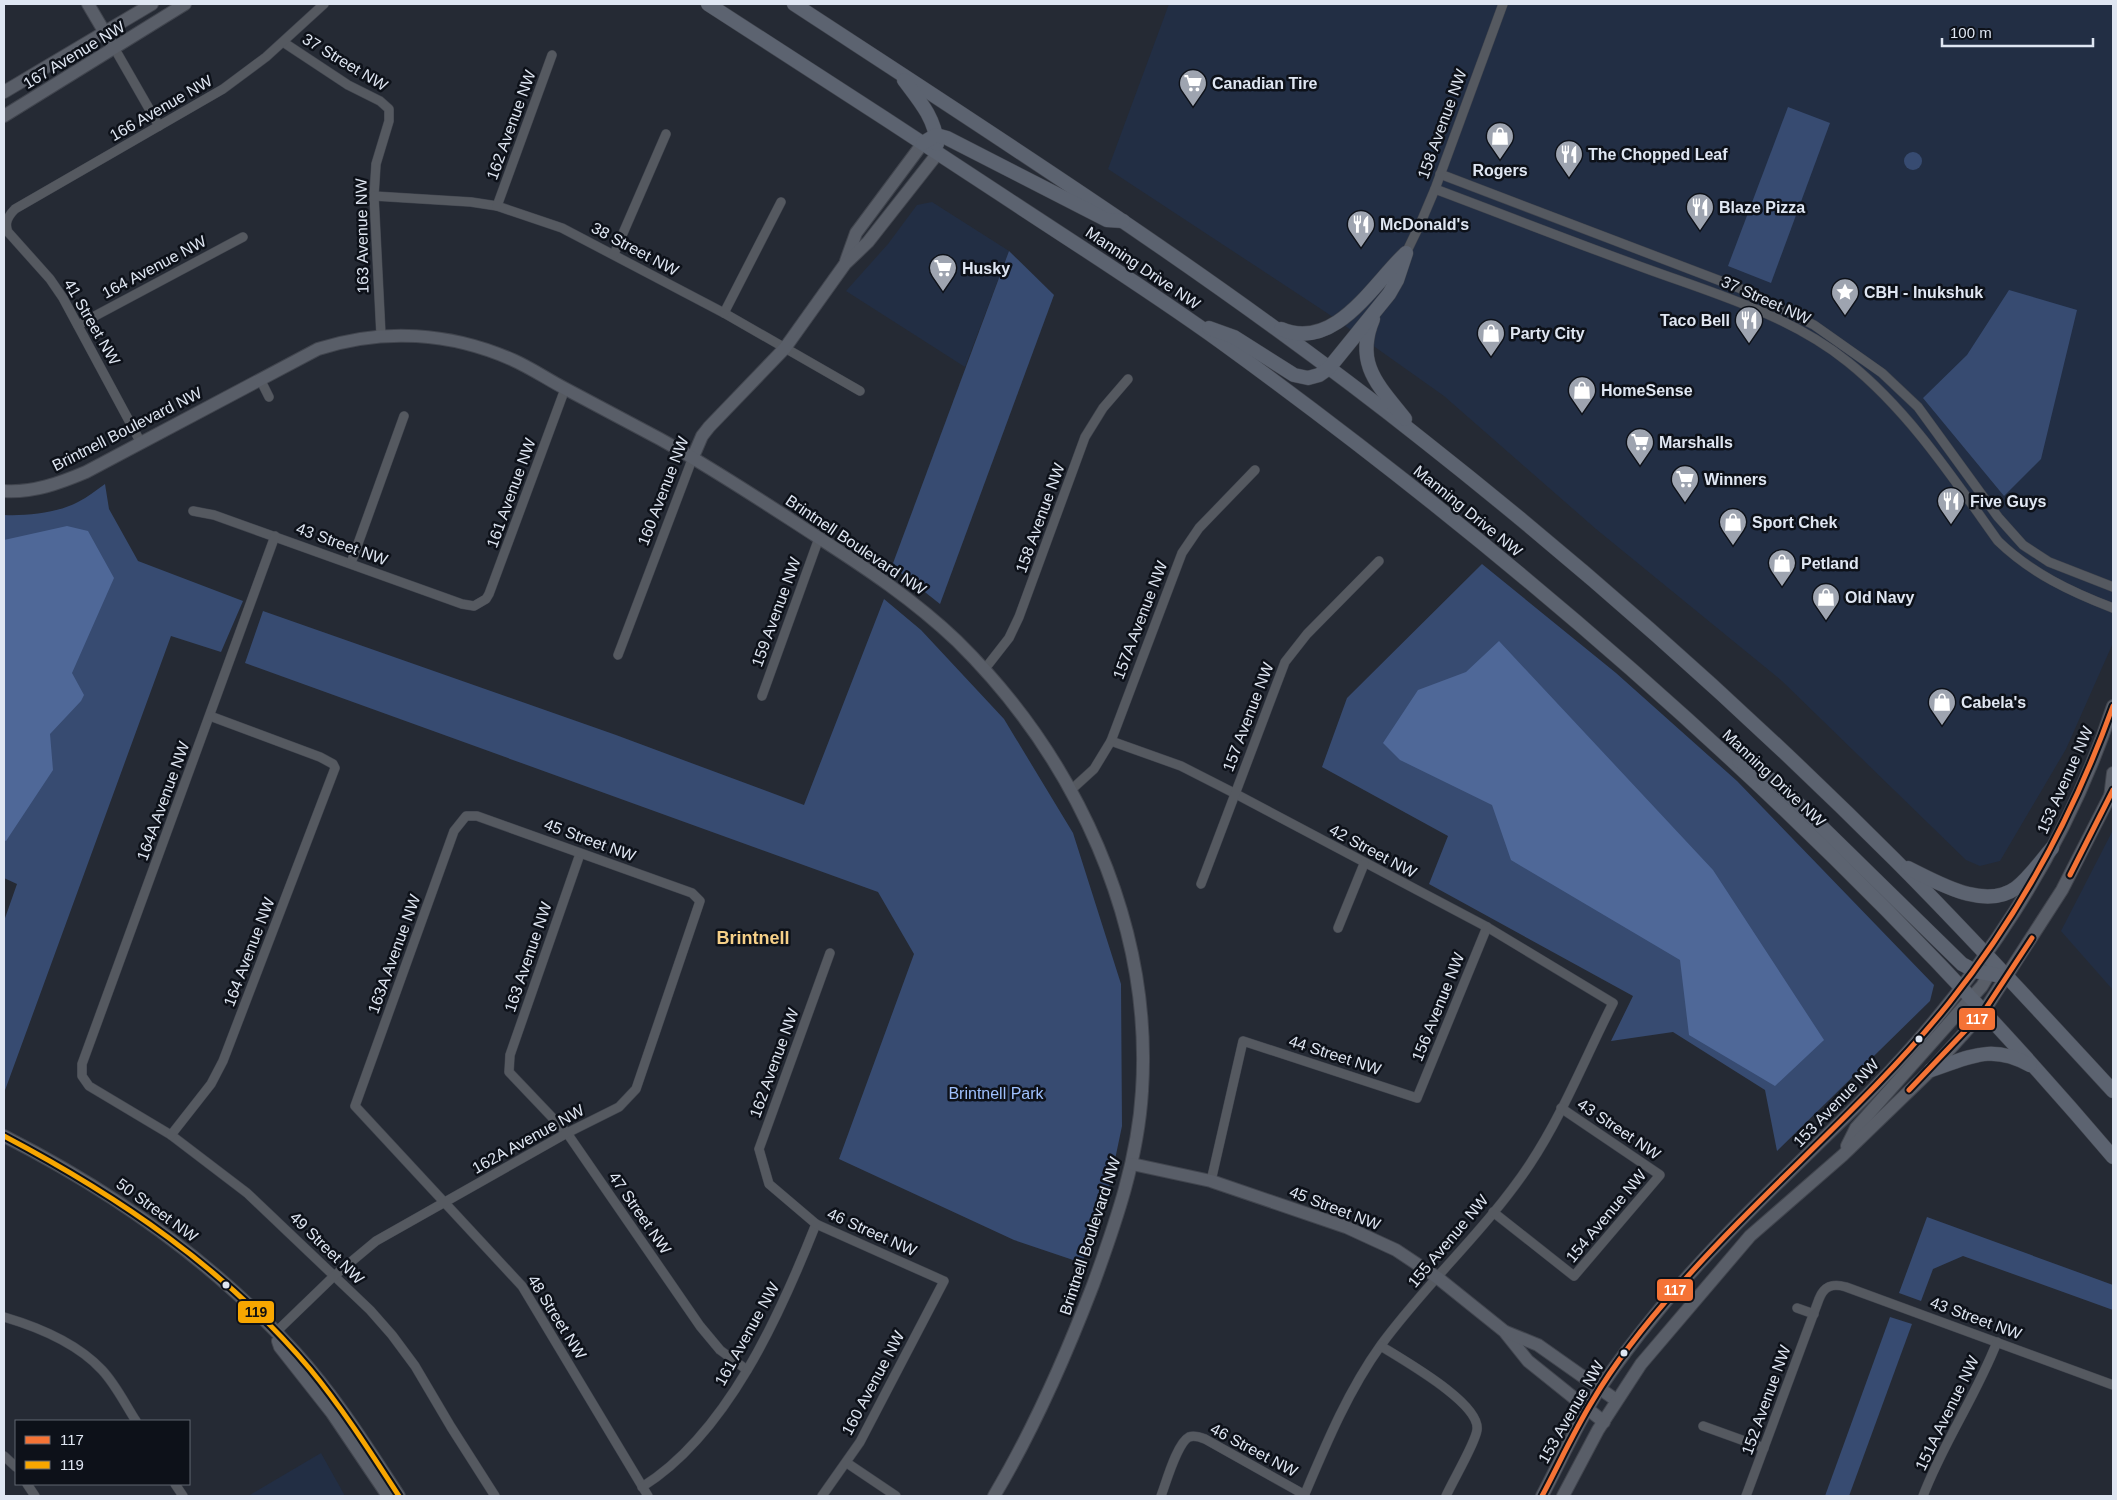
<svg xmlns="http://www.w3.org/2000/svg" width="2117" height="1500" viewBox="0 0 2117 1500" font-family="Arial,sans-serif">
	<rect width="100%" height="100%" fill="#252a34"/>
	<g fill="#222e44">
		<polygon points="1169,4 2113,4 2113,643 2066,749 2000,861 1980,866 1966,860 1782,681 1596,529 1444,396 1327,313 1108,169"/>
		<polygon points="932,202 1009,251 965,367 846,291 888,244 917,205"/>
		<polygon points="2113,830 2113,990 2061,931"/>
		<polygon points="321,1453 345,1496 248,1496"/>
	</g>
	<g fill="#374b71">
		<polygon points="1788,107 1830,123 1771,283 1728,266"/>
		<circle cx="1913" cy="161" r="9"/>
		<polygon points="1009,251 1054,295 940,604 892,566"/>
		<polygon points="2009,290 2077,310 2041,459 2004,496 1923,398 1967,355"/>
		<path d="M 105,484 L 109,509 L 138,561 L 243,601 L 221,652 L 171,636 L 4,1093 L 4,921 L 17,884 L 4,878 L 4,515 C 27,516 57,513 78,502 C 88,497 96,490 105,484 Z"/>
		<polygon points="1482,564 1616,673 1737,781 1934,985 1930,1001 1777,1151 1765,1090 1673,1032 1611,1041 1633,996 1429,884 1448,836 1322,767 1347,698"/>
		<polygon points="884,599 921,630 1004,719 1073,833 1121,984 1122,1126 1108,1193 1082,1263 1014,1240 839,1159 914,954 878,892 245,663 263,611 616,735 804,805"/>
		<polygon points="1927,1217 2113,1285 2113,1310 1963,1256 1933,1269 1921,1301 1899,1293"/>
		<polygon points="1890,1317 1912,1324 1849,1496 1825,1496"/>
	</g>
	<g fill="#4f6898">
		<polygon points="67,526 88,531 114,578 72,673 84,695 81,701 50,734 53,770 6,841 4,840 4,540"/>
		<polygon points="1499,641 1713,870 1824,1040 1775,1086 1689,1035 1680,960 1511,860 1492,805 1400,760 1383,743 1418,690 1466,672"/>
	</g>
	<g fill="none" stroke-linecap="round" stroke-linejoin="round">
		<g stroke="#41454e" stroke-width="10">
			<g id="street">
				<polyline points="283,42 348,85 380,101 389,109 389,121 376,164 374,196 381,335"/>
				<polyline points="112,44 159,126"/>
				<polyline points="1440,174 1739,288 1814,325 1882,373 1918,407 1998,517 2023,545 2049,562 2113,587"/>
				<path d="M 1435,189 C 1507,216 1578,244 1650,270 C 1719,295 1791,316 1848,362 C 1909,411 1953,478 1998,541 C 2031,573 2071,592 2113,608"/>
				<polyline points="374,196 471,202 497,206 562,228 724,313 860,391"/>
				<polyline points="497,206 552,55"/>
				<polyline points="1406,253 1421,222 1435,189 1503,4"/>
				<polyline points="614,254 666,134"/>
				<polyline points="724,313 781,202"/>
				<polyline points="78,325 243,237"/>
				<polyline points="260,379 269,397"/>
				<path d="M 141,443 L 63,298 L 50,279 L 8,232 C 4,223 8,216 15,209 L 223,89 L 266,57 L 324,4"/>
				<polyline points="193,511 214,515 462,604 474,606 486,599 489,594 565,389"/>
				<polyline points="275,536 82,1064 82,1076 89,1086 171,1135 247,1193 370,1310 392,1335 415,1366 451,1427 495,1496"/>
				<polyline points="351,563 404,416"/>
				<polyline points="618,655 693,457"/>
				<polyline points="984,670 1009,638 1019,617 1085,437 1103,408 1128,379"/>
				<polyline points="762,696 819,538"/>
				<path d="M 1111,741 L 1181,766 L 1234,793 L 1487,927 L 1613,1003 C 1586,1056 1563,1114 1530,1164 C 1487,1229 1427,1282 1381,1345 C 1348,1391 1326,1444 1304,1496"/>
				<polyline points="1071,790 1094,769 1111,741 1182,553 1199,528 1255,470"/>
				<polyline points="580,854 510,1055 509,1072 567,1133 700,1326 720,1350 747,1370"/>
				<polyline points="1201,884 1285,662 1307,634 1379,561"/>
				<polyline points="1338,928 1364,864"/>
				<polyline points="171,1135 211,1084 223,1061 335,768 333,764 320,757 210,716"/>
				<polyline points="1211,1181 1243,1041 1417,1098 1487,927"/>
				<polyline points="1493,1212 1574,1276 1660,1175 1561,1108"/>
				<polyline points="1797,1308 1814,1314"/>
				<path d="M 4,1317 C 38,1327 77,1343 102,1370 C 116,1385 125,1404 136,1421"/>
				<polyline points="275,1333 334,1276 376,1241 567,1133 619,1107 636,1089 698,907 700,901 692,893 477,816 466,816 454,831 355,1106 522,1286 648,1496"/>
				<path d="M 1381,1346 C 1401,1359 1481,1403 1477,1430 C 1475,1444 1453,1480 1446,1496"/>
				<polyline points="1703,1426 1764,1448"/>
				<polyline points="4,1456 16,1467"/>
				<polyline points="847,1463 896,1496"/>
				<polyline points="27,1484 35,1496"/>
				<polyline points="175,1484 183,1496"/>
				<path d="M 642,1487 C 727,1434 780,1315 816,1224"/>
				<polyline points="822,1496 860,1442 944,1281 816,1224 769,1184 759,1149 830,953"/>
				<path d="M 1161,1496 C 1166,1483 1177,1443 1189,1437 C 1194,1435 1200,1437 1205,1439 L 1305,1495"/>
				<path d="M 1746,1496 L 1819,1299 C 1824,1286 1832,1283 1846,1287 L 2113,1385"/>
				<path d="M 1923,1496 C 1943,1443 1976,1396 1997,1342"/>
			</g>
		</g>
		<g stroke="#41454e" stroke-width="14">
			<g id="secondary">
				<polyline points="88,4 111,43"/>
				<polyline points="4,92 152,4"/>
				<polyline points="4,116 185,4"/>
				<polyline points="846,261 856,233 923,143"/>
				<polyline points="693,457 702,436 709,427 785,348 845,264 868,242 938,153"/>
				<path d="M 4,491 C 33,493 60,483 86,472 L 318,349 C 383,328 450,332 513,360 C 531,368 547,379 564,388 C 596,405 628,422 660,439 C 714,469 765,503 816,536 C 866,568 914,600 957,641 C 1075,757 1153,923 1142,1091 C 1138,1159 1116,1222 1093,1285 C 1065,1358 1034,1429 994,1496"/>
				<polyline points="2110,798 2113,773"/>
				<path d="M 4,1136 C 112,1191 213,1261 295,1352 C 335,1396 367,1447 399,1496"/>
				<polyline points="1847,1146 1856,1128 1982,986 1989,974 1989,965"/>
				<polyline points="1132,1164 1211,1181 1346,1227 1396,1250 1438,1278 1504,1331 1528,1361 1604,1422"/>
				<polyline points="1506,1332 1538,1345 1616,1400"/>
				<polyline points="278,1341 280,1347 332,1413 388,1496"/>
				<path d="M 1542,1496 C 1561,1460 1578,1422 1600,1388 C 1617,1363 1635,1339 1654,1316 C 1719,1235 1801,1163 1874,1088 C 1979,980 2066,850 2113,706"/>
				<polyline points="1563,1496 1598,1430 1641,1364 1750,1236 1843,1155 1931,1070 1984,1011 2062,890 2113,790"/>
			</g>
		</g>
		<g stroke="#41454e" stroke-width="15">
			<g id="primary">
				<path d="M 708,4 C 806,67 903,130 1000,194 C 1074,243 1149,290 1221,342 C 1546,578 1853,851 2113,1157"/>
				<path d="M 794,4 C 1008,144 1224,282 1424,441 C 1589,571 1746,711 1894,859 C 1969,934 2041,1013 2113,1091"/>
				<path d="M 904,80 C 919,100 935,118 937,144"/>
				<polyline points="923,143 936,135 947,138 1107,220 1123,221"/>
				<path d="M 1373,319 C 1354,364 1379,386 1405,419"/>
				<polyline points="1209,328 1234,337 1294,375 1308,378 1319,375 1329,368 1389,294 1397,280 1406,253"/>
				<path d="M 1281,329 C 1335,352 1373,284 1405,254"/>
				<polyline points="1739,761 1777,783 1962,964 1975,971 2007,977"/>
				<path d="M 1908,868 C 1937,882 1984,911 2016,888 C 2029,878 2041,861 2052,848"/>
				<path d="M 1931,1070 C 1969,1058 1990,1043 2030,1065"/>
			</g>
		</g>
		<use href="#street" stroke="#555960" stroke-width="9"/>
		<use href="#secondary" stroke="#595e68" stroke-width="12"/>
		<use href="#primary" stroke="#5c6370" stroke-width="14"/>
		<g stroke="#0d1119" stroke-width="9">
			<g id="bus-1">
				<polyline points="2070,875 2113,790"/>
				<polyline points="1909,1090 1984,1011 2032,938"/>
				<path d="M 1542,1496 C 1559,1464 1574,1431 1593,1400 C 1617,1359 1648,1321 1679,1286 C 1765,1188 1867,1105 1949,1003 C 2021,913 2074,814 2113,706"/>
			</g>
		</g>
		<g stroke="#0d1119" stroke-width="9">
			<path id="bus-2" d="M 4,1136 C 118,1196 226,1269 310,1369 C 343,1409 371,1453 399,1496"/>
		</g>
		<use href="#bus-1" stroke="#f57335" stroke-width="5"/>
		<use href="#bus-2" stroke="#f7a600" stroke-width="5"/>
	</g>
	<defs>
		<g id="supermarket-pin" transform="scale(1.4375)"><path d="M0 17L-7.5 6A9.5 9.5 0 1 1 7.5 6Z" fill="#9ea4b0" stroke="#0d1119"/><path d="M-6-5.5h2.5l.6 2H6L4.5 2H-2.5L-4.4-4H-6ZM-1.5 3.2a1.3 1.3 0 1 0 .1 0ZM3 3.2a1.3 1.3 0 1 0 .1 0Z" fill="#fff"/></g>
		<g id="shop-pin" transform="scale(1.4375)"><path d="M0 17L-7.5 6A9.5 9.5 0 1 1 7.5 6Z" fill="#9ea4b0" stroke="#0d1119"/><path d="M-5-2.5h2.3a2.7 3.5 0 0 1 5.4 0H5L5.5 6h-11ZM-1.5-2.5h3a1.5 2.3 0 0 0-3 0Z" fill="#fff"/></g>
		<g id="restaurant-pin" transform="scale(1.4375)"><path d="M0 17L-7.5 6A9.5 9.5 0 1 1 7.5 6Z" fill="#9ea4b0" stroke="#0d1119"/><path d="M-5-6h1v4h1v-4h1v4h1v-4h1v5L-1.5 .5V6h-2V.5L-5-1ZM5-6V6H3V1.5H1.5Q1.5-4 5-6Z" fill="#fff"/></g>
		<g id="sight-pin" transform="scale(1.4375)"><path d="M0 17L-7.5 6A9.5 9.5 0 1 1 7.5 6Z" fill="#9ea4b0" stroke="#0d1119"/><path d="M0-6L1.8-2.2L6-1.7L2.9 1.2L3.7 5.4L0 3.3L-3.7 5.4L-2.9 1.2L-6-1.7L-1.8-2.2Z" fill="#fff"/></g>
	</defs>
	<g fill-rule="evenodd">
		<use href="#supermarket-pin" x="1193" y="83"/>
		<use href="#shop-pin" x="1500" y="136"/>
		<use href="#restaurant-pin" x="1569" y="154"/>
		<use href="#restaurant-pin" x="1700" y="207"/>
		<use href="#restaurant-pin" x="1361" y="224"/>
		<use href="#supermarket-pin" x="943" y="268"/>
		<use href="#sight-pin" x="1845" y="292"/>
		<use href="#restaurant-pin" x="1749" y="320"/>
		<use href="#shop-pin" x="1491" y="333"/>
		<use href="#shop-pin" x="1582" y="390"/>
		<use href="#supermarket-pin" x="1640" y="442"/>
		<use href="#supermarket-pin" x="1685" y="479"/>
		<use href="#restaurant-pin" x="1951" y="501"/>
		<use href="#shop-pin" x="1733" y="522"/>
		<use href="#shop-pin" x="1782" y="563"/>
		<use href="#shop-pin" x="1826" y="597"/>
		<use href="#shop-pin" x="1942" y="702"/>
	</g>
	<g fill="#dfe6f2" stroke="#0d1119" stroke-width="2">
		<circle cx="1919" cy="1039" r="4.5"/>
		<circle cx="226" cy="1285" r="4.5"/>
		<circle cx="1624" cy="1353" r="4.5"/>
	</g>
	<g text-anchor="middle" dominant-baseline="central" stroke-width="5" stroke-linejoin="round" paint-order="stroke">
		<g font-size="16" fill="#dfe6f2" stroke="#0d1119">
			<text transform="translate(74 55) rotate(-31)">167 Avenue NW</text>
			<text transform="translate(345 62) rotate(31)">37 Street NW</text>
			<text transform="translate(161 108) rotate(-30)">166 Avenue NW</text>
			<text transform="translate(1442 124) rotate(-70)">158 Avenue NW</text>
			<text transform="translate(511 125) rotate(-70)">162 Avenue NW</text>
			<text transform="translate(362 236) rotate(-91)">163 Avenue NW</text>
			<text transform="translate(635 249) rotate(28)">38 Street NW</text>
			<text transform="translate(154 267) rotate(-28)">164 Avenue NW</text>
			<text transform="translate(1143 268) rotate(34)">Manning Drive NW</text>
			<text transform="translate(1766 300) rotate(24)">37 Street NW</text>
			<text transform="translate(92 322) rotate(60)">41 Street NW</text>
			<text transform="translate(127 429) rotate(-27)">Brintnell Boulevard NW</text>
			<text transform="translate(663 491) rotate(-69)">160 Avenue NW</text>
			<text transform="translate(511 493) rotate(-70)">161 Avenue NW</text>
			<text transform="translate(1468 511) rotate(39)">Manning Drive NW</text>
			<text transform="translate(1040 518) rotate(-70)">158 Avenue NW</text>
			<text transform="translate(342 544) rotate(20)">43 Street NW</text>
			<text transform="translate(856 545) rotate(34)">Brintnell Boulevard NW</text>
			<text transform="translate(776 612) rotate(-70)">159 Avenue NW</text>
			<text transform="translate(1140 620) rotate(-69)">157A Avenue NW</text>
			<text transform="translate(1248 717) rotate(-69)">157 Avenue NW</text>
			<text transform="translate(1774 778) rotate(43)">Manning Drive NW</text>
			<text transform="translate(2065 780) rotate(-66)">153 Avenue NW</text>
			<text transform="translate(163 801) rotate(-70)">164A Avenue NW</text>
			<text transform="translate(590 840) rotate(20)">45 Street NW</text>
			<text transform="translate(1373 851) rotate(28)">42 Street NW</text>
			<text transform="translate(249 952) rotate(-69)">164 Avenue NW</text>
			<text transform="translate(394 954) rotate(-70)">163A Avenue NW</text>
			<text transform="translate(528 957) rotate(-71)">163 Avenue NW</text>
			<text transform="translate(1438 1007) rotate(-68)">156 Avenue NW</text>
			<text transform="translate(1335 1055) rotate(18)">44 Street NW</text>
			<text transform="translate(774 1063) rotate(-70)">162 Avenue NW</text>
			<text transform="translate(1836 1103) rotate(-46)">153 Avenue NW</text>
			<text transform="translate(1619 1129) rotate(34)">43 Street NW</text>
			<text transform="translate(528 1139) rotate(-29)">162A Avenue NW</text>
			<text transform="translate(1335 1208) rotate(21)">45 Street NW</text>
			<text transform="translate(157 1210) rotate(36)">50 Street NW</text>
			<text transform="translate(640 1213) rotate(55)">47 Street NW</text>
			<text transform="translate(1606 1216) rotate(-50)">154 Avenue NW</text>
			<text transform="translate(872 1232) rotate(24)">46 Street NW</text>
			<text transform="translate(1090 1236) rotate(-72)">Brintnell Boulevard NW</text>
			<text transform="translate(1448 1241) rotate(-50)">155 Avenue NW</text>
			<text transform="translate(327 1248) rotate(44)">49 Street NW</text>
			<text transform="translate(557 1317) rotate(58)">48 Street NW</text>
			<text transform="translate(1976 1318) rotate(20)">43 Street NW</text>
			<text transform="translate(747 1334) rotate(-61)">161 Avenue NW</text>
			<text transform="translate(873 1383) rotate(-62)">160 Avenue NW</text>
			<text transform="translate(1766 1400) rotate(-70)">152 Avenue NW</text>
			<text transform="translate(1571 1412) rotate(-60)">153 Avenue NW</text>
			<text transform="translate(1947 1413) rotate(-64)">151A Avenue NW</text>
			<text transform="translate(1254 1450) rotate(28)">46 Street NW</text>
		</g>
		<g font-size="16" font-weight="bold" fill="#dfe6f2" stroke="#0d1119" text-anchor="start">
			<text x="1212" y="83">Canadian Tire</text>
			<text x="1588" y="154">The Chopped Leaf</text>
			<text x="1500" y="170" text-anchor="middle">Rogers</text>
			<text x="1719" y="207">Blaze Pizza</text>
			<text x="1380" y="224">McDonald's</text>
			<text x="962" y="268">Husky</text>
			<text x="1864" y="292">CBH - Inukshuk</text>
			<text x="1730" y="320" text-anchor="end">Taco Bell</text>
			<text x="1510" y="333">Party City</text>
			<text x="1601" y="390">HomeSense</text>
			<text x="1659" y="442">Marshalls</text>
			<text x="1704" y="479">Winners</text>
			<text x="1970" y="501">Five Guys</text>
			<text x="1752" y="522">Sport Chek</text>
			<text x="1801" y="563">Petland</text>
			<text x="1845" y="597">Old Navy</text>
			<text x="1961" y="702">Cabela's</text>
		</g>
		<g font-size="16" fill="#9fc0fd" stroke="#0d1119">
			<text x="996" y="1093">Brintnell Park</text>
		</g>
		<g font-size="18" font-weight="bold" fill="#f6d088" stroke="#0d1119">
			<text x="753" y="938">Brintnell</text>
		</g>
	</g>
	<g stroke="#0d1119" stroke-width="2">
		<rect x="1958" y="1007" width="38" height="24" rx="5" fill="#f57335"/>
		<rect x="1656" y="1278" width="38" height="24" rx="5" fill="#f57335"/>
		<rect x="237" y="1300" width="38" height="24" rx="5" fill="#f7a600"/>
	</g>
	<g font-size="14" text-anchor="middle" font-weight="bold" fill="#fff">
		<text x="1977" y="1024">117</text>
		<text x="1675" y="1295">117</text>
	</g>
	<g font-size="14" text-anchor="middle" font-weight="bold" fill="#111">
		<text x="256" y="1317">119</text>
	</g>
	<rect width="2117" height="1500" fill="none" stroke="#dfe6f2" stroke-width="10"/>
	<rect x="15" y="1420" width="175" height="65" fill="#0d1119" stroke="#616670"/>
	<rect x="25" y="1436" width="25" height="8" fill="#f57335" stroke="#616670"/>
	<text x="60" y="1445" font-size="15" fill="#dfe6f2">117</text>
	<rect x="25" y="1461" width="25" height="8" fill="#f7a600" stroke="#616670"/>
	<text x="60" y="1470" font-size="15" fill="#dfe6f2">119</text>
	<path d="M1942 38v8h151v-8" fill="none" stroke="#dfe6f2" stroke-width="2.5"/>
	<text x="1950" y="38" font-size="15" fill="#dfe6f2" stroke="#0d1119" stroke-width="4" paint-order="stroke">100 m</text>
</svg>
